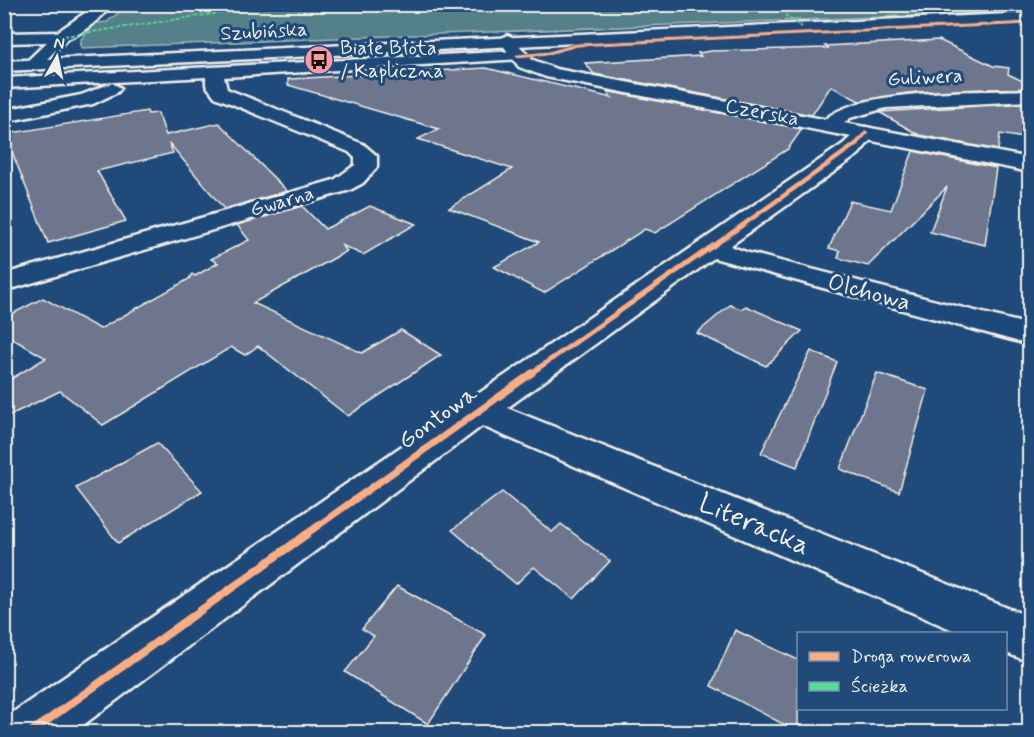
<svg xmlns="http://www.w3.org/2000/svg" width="1034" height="737" viewBox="0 0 1034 737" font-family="Mynerve,sans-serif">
	<rect width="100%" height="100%" fill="#1f4a7a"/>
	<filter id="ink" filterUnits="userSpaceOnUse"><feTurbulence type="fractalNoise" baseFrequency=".0167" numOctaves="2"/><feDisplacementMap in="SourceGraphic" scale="12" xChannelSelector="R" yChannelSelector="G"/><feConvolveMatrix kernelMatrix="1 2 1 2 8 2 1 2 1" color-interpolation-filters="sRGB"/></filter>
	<g filter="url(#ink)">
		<polygon fill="#538089" stroke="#a4b8b8" stroke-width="1.5" points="128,5 1029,4 1030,11 81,48 81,39 96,23 107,22"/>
		<g fill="#6d768c" stroke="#f4f1e8" stroke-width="1.5">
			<polygon points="939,40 993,66 1009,68 1008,74 1029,84 1029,88 917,92 859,101 831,86 812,115 594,74 585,63 701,56 698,53 711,51 828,48 825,46"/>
			<polygon points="486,68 612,98 606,91 802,129 788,149 655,233 645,229 544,293 494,267 539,242 449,208 512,169 418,139 439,129 288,85 288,79"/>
			<polygon points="1029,103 1029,139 1000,134 998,150 919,135 879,112"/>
			<polygon points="147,111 148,114 158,113 166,135 219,123 287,191 224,209 169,143 173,153 97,171 126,221 48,243 5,134"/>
			<polygon points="913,151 996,168 985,245 930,232 947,187 868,266 838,258 840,251 829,248 850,201 891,210"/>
			<polygon points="302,206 325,229 370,206 416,224 363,255 341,245 347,251 253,303 362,353 401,330 441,355 348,416 258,346 245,355 231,347 103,425 60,391 4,418 4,383 46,358 4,334 4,318 43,298 100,329 189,279 192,274 195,276 218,263 211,259 249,240 237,225"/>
			<polygon points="730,305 741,309 746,306 802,331 766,366 697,333"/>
			<polygon points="811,351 837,362 797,467 761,453"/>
			<polygon points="877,373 928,390 899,492 840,469"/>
			<polygon points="157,443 202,491 118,543 76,488"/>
			<polygon points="502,492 552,532 561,524 610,561 574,599 534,567 516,584 452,530"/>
			<polygon points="397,586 486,635 428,724 345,672 374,636 362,629"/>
			<polygon points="735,630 798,660 798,732 711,686"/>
		</g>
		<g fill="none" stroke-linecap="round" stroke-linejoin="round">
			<g stroke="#f4f1e8" stroke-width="5">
				<g id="minor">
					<path d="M 98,4 L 113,4 C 101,18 72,45 53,40 L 50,37 Z"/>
					<polygon points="517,51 523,53 525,56 523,59 224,77 227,89 363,144 377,156 377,167 363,183 350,190 4,291 4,274 334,180 355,165 355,158 349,152 215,97 206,85 206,77 4,88 4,78"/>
					<polygon points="112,83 121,88 118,92 93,104 4,122 4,110 81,95"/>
					<path d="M 1030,90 L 1030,101 L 886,108 L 850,118 L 837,129 L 823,129 L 820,125 C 846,87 984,92 1030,90 Z"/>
					<polygon points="866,127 873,129 876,133 859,154 730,246 749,253 1030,325 1030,345 714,258 507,408 1030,617 1030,662 1006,653 1006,634 962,634 482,426 74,732 5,732 12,713 843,144 859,129"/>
				</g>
			</g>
			<g stroke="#f4f1e8" stroke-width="5">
				<g id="tertiary">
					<polygon points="61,32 69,37 37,69 31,70 23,65 47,42 4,43 4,33"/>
					<polygon points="507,35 512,37 531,59 556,69 1030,158 1030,172 546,77 519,67 499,40"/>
				</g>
			</g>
			<g stroke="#f4f1e8" stroke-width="5">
				<polygon id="secondary" points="1030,13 1030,21 4,71 4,61"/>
			</g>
			<use href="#minor" fill="#1f4a7a" fill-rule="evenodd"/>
			<use href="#tertiary" fill="#1f4a7a" fill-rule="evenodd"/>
			<use href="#secondary" fill="#1f4a7a" fill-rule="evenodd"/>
			<g stroke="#5adb95" stroke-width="2" stroke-dasharray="4 2" stroke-linecap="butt">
				<polyline points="780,4 787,17 802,27"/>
				<polyline points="58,37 280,4"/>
			</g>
			<g stroke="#1f4a7a" stroke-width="4.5">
				<polyline id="cycleway-far5" points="517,56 549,53 577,45 1030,23"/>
			</g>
			<g stroke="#1f4a7a" stroke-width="6">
				<polyline id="cycleway-far4" points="855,145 866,133"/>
			</g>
			<g stroke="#1f4a7a" stroke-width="8">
				<polyline id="cycleway-far3" points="712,247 856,144"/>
			</g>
			<g stroke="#1f4a7a" stroke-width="8">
				<polyline id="cycleway-far2" points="530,374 714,245"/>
			</g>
			<g stroke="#1f4a7a" stroke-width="10">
				<polyline id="cycleway-far1" points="305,535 532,373"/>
			</g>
			<g stroke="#1f4a7a" stroke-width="12">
				<polyline id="cycleway" points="31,732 307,534"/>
			</g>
			<use href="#cycleway-far5" stroke="#ffac80" stroke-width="3"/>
			<use href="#cycleway-far4" stroke="#ffac80" stroke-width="4"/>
			<use href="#cycleway-far3" stroke="#ffac80" stroke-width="4.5"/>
			<use href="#cycleway-far2" stroke="#ffac80" stroke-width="5"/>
			<use href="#cycleway-far1" stroke="#ffac80" stroke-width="7"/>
			<use href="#cycleway" stroke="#ffac80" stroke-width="8"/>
		</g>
	</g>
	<defs>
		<g id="bus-disc" transform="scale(1.5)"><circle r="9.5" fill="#ff9aa2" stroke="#1f4a7a"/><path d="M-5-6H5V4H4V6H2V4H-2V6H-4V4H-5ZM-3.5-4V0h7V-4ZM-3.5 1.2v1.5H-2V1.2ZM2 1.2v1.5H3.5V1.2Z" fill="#111"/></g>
	</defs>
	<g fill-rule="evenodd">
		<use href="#bus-disc" x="319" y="60"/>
	</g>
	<g text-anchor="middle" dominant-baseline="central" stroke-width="6" stroke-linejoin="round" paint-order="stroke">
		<g font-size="20" fill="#f4f1e8" stroke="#1f4a7a">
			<text transform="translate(264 32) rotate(-3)">Szubińska</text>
			<text transform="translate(925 78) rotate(-3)">Guliwera</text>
			<text transform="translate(762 113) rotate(11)">Czerska</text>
			<text transform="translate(282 202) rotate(-16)">Gwarna</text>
		</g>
		<g font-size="20" fill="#f4f1e8" stroke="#1f4a7a" text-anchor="start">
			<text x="340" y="48">Białe Błota<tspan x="340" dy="23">/ Kapliczna</tspan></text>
		</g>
		<g font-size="24" fill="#f4f1e8" stroke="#1f4a7a">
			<text transform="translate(869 293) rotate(15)">Olchowa</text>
			<text transform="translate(438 418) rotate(-36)">Gontowa</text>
		</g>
		<g font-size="28" fill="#f4f1e8" stroke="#1f4a7a">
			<text transform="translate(754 525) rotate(23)">Literacka</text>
		</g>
	</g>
	<rect width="1034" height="737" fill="none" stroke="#1f4a7a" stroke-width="24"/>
	<rect x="12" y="12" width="1010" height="713" fill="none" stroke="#f4f1e8" stroke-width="2" filter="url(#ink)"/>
	<rect x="797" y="632" width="210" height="78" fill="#1f4a7a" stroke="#748da6" stroke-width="1.5"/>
	<rect x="809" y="652" width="30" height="9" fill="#ffac80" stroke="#748da6" stroke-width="1.5"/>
	<text x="851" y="662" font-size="18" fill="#f4f1e8">Droga rowerowa</text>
	<rect x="809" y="682" width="30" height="9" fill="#5adb95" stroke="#748da6" stroke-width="1.5"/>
	<text x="851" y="692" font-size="18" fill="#f4f1e8">Ścieżka</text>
	<g transform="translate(57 57) rotate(9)" stroke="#1f4a7a" stroke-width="4.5" paint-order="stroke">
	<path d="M0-4.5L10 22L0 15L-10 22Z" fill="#f4f1e8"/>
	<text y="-9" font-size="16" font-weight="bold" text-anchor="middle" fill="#f4f1e8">N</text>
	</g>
</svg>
